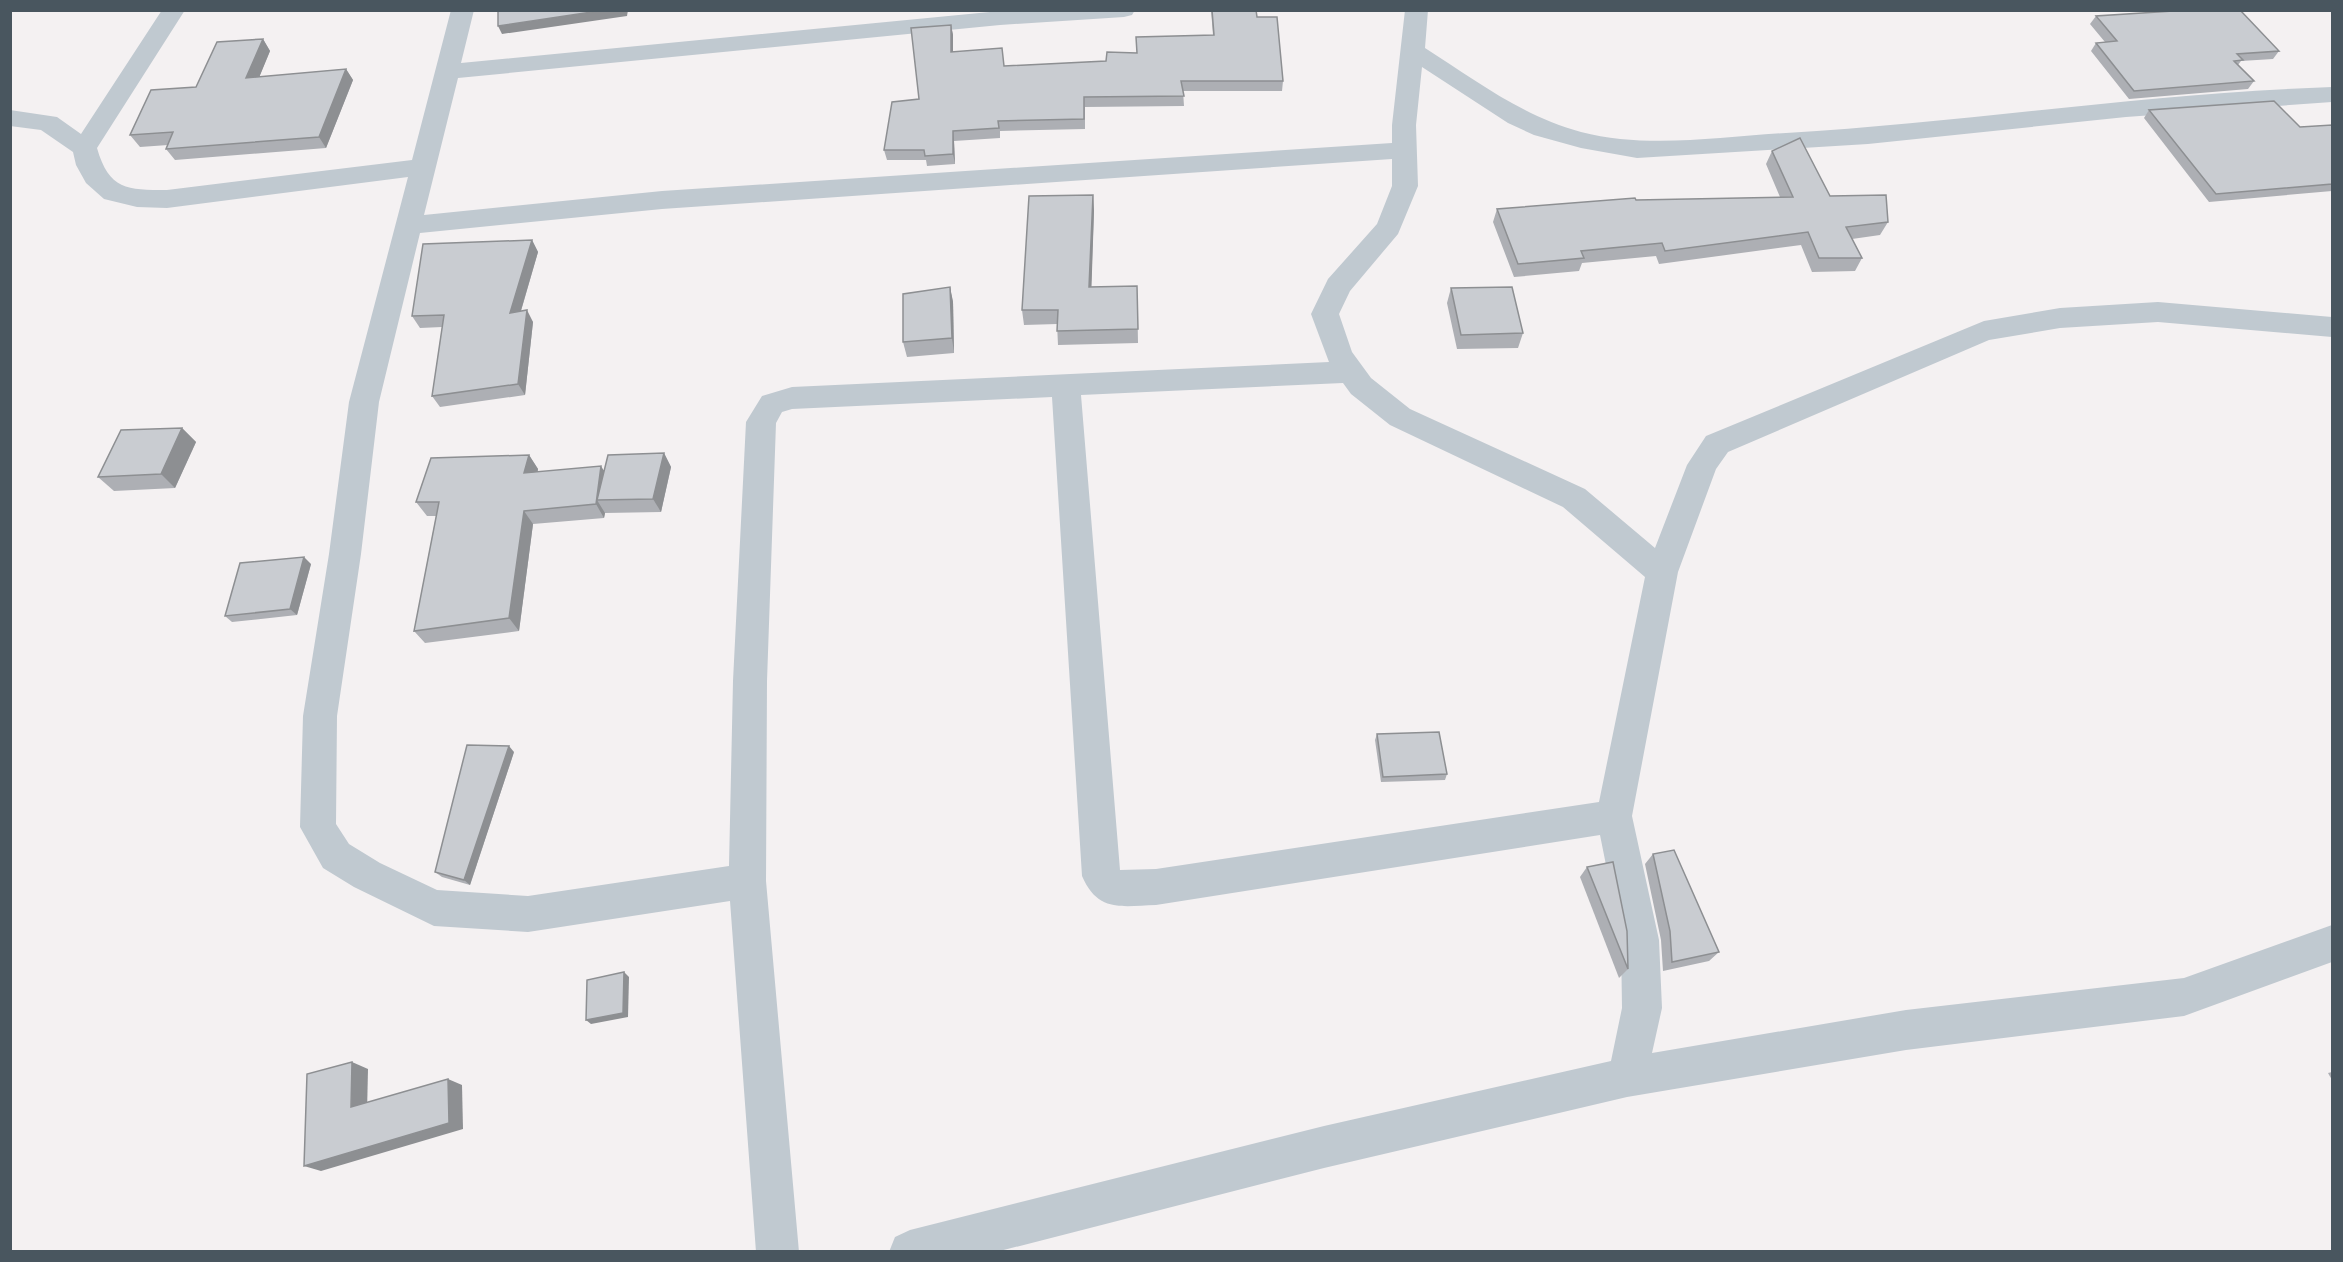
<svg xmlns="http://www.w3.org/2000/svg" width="2343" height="1262" viewBox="0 0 2343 1262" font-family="Roboto,sans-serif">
	<rect width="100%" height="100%" fill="#f4f1f2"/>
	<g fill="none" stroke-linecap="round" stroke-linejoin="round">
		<path fill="#c0c9d0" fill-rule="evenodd" d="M 162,10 L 185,10 L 97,148 C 109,190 127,190 167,190 L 412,160 L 451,10 L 474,10 L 461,63 L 1000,11 L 1135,10 L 1132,15 L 1124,17 L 1000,25 L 458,78 L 424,215 L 662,191 L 1392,143 L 1392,125 L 1405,10 L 1428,10 L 1425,48 C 1474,79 1523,117 1581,132 C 1647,149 1718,137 1786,133 C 1968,122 2150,93 2332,87 L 2332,102 L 2126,117 L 1868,144 L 1637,158 L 1581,148 L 1534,135 L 1508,123 L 1422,67 L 1416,125 L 1418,186 L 1398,234 L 1350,291 L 1339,314 L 1352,352 L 1371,378 L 1410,409 L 1585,489 L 1655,548 L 1687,465 L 1706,436 L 1984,321 L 2060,308 L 2158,302 L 2332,317 L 2332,337 L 2158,322 L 2060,328 L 1989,340 L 1728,452 L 1716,469 L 1678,572 L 1632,816 L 1659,940 L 1662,1008 L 1652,1053 L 1906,1010 L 2184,978 L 2332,925 L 2332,962 L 2184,1016 L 1906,1050 L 1627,1097 L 1324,1168 L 996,1252 L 889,1252 L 895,1237 L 910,1230 L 1324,1126 L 1611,1061 L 1622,1008 L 1621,940 L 1600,835 L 1156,905 C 1122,906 1098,913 1082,876 L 1052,397 L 792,409 L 782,412 L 776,423 L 767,681 L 766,881 L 799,1252 L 756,1252 L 730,901 L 528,932 L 434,926 L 354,887 L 323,868 L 300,827 L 303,716 L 329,554 L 349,402 L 408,177 L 167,208 L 137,207 L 104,199 L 86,183 L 76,165 L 73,152 L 41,130 L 10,126 L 10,110 L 57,117 L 81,134 ZM 1392,159 L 1392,186 L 1377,224 L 1328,279 L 1311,314 L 1329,362 L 792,387 L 762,396 L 746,422 L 733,681 L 729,866 L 528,896 L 437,890 L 380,863 L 349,844 L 336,824 L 337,716 L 361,554 L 379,402 L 420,233 L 662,209 ZM 1343,383 L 1351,394 L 1390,425 L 1563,507 L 1645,577 L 1599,802 L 1156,869 L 1120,870 L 1081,395 Z"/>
	</g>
	<g fill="#adafb4">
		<polygon points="1211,10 1256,10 1257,17 1283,81 1282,91 1183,91 1184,106 1085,107 1085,129 1000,131 1000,138 954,141 955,164 927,166 926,160 887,160 884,150 919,99 951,25 953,35 953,52 1004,66 1106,61 1213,35"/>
		<polygon points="2096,16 2279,51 2273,59 2241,61 2238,65 2254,81 2248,89 2129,99 2091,51 2096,43 2105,42 2090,24"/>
		<polygon points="263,39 270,51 259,77 346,69 353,80 326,148 175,160 166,149 168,145 140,147 130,135 196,87"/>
		<polygon points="2149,110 2300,127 2332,125 2332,191 2209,202 2144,118"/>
		<polygon points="1772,151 1830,196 1888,222 1880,235 1852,239 1862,258 1855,271 1812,272 1801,245 1659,264 1656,256 1582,263 1579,271 1514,277 1493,222 1497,209 1780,197 1766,164"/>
		<polygon points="1093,195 1094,211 1091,287 1137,286 1138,343 1058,345 1057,324 1024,325 1022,310"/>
		<polygon points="532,240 538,252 521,311 533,322 525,395 440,407 432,396 442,327 420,328 412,316"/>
		<polygon points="950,287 953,302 954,353 907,357 903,342"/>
		<polygon points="1451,288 1523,333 1518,348 1457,349 1447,303"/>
		<polygon points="182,428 196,442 175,488 114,491 98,477"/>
		<polygon points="664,453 671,467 661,512 605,513 604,518 533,524 519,631 425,643 414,631 436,516 427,516 416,502 529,455 538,469 538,472 604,470"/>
		<polygon points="311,564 297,615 232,622 225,616"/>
		<polygon points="1377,734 1447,774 1445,780 1381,782 1375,740"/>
		<polygon points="514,752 470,885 442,877 435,872"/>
		<polygon points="1653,854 1719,952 1709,961 1663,971 1661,940 1645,864"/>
		<polygon points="1587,867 1628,969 1619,978 1580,877"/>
		<polygon points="2332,1072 2332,1080 2328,1073"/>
	</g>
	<g fill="#8d8f92">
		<polygon points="605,10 628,10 627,16 502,34 498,26"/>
		<polygon points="951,25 953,35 953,62 951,52"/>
		<polygon points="263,39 270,51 254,90 246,78"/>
		<polygon points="346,69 353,80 326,148 319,137"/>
		<polygon points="953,131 954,141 955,164 953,154"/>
		<polygon points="1093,195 1094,211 1091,302 1089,287"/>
		<polygon points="532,240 538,252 517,324 510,313"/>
		<polygon points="950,287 953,302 954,353 952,338"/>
		<polygon points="527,310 533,322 525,395 518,384"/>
		<polygon points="182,428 196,442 175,488 161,474"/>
		<polygon points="664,453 671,467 661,512 653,499"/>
		<polygon points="529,455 538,469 533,487 524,473"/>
		<polygon points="601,466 609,479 597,500 605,513 604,518 596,504"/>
		<polygon points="524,511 533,524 519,631 509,618"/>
		<polygon points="304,557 311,564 297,615 290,609"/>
		<polygon points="509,746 514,752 470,885 464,880"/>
		<polygon points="624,972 629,977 628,1017 591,1024 586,1020"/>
		<polygon points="352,1062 368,1069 367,1113 351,1107"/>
		<polygon points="448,1079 462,1085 463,1129 321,1171 304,1166"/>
	</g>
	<g fill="#c9ccd1" stroke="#8d8f92" stroke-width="1.5">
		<polygon points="498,10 605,10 498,26"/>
		<polygon points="1212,10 1256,10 1257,17 1277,17 1283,81 1181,81 1184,96 1084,97 1084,119 998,121 999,128 953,131 953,154 925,156 924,150 884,150 892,102 919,99 911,28 951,25 951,52 1002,48 1004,66 1106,61 1107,52 1137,53 1136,37 1214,35"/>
		<polygon points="2189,10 2240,10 2279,51 2237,54 2243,60 2234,61 2254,81 2134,91 2096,43 2117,41 2096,16"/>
		<polygon points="263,39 246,78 346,69 319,137 166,149 173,132 130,135 151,90 196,87 217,42"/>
		<polygon points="2274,101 2300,127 2332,125 2332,184 2216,194 2149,110"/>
		<polygon points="1800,138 1830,196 1886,195 1888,222 1846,227 1862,258 1819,258 1808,232 1665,251 1662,243 1581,251 1584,258 1518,264 1497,209 1635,198 1636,200 1793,197 1772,151"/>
		<polygon points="1093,195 1089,287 1137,286 1138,329 1057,331 1058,310 1022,310 1029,196"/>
		<polygon points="532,240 510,313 527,310 518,384 432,396 444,315 412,316 423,244"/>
		<polygon points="950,287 952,338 903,342 903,294"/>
		<polygon points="1512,287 1523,333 1461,335 1451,288"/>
		<polygon points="182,428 161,474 98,477 121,430"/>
		<polygon points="664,453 653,499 597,500 608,455"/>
		<polygon points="529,455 524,473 601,466 596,504 524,511 509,618 414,631 439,502 416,502 431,458"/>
		<polygon points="304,557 290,609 225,616 240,563"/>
		<polygon points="1439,732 1447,774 1383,777 1377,734"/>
		<polygon points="467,745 509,746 464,880 435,872"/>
		<polygon points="1674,850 1719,952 1672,962 1670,931 1653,854"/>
		<polygon points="1613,862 1627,931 1628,969 1587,867"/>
		<polygon points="624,972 623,1013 586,1020 587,980"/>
		<polygon points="352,1062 351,1107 448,1079 449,1123 304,1166 307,1074"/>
	</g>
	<rect width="2343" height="1262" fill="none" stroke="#49565f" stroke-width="24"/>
</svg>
